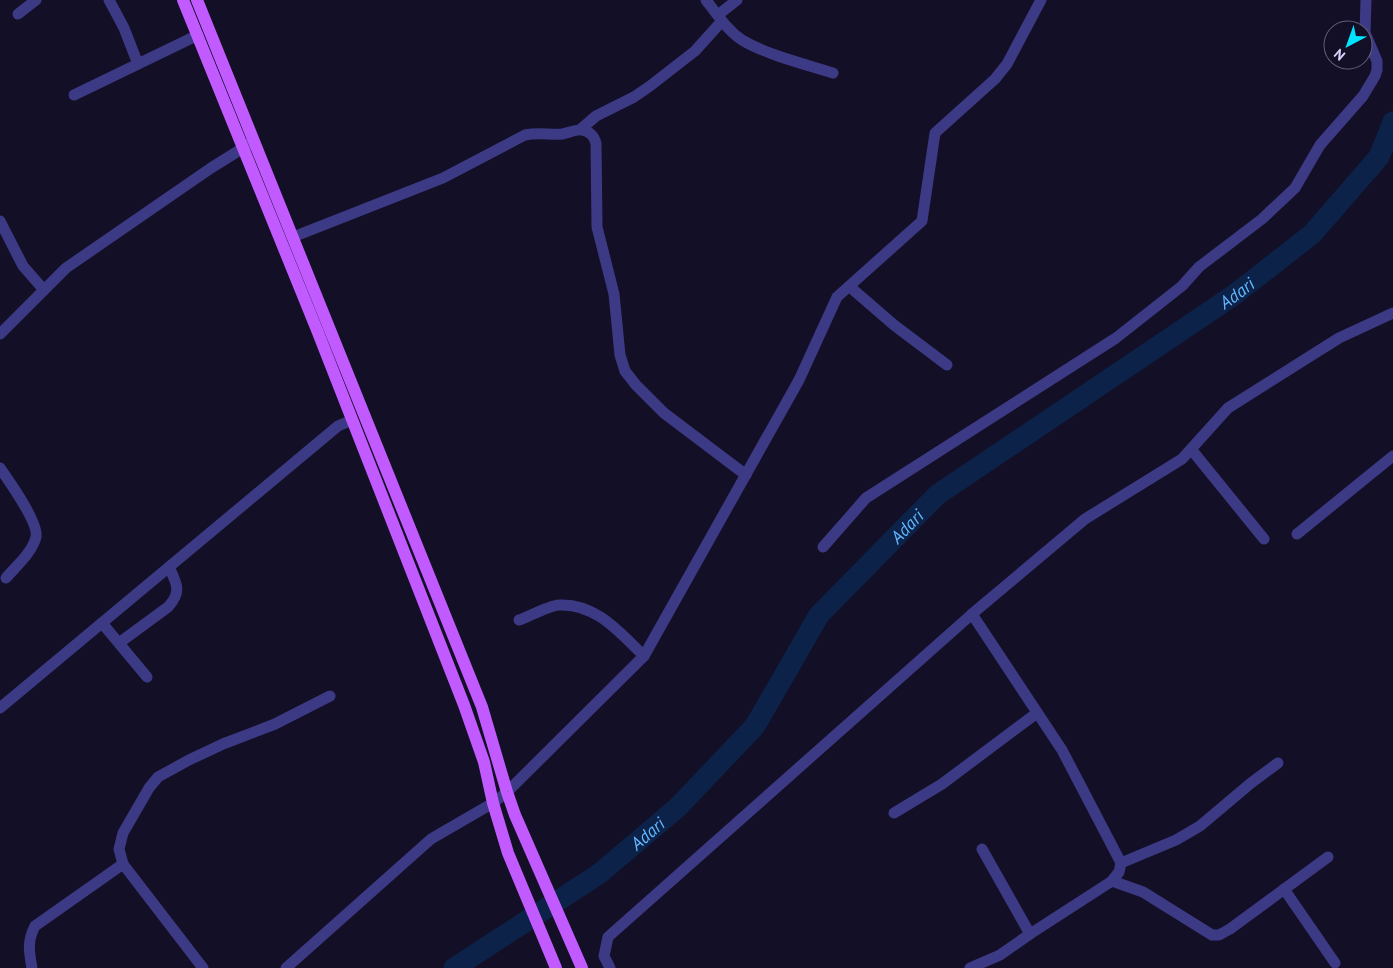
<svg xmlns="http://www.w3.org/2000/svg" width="1393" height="968" viewBox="0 0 1393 968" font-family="'PT Sans',sans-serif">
	<rect width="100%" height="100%" fill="#130f26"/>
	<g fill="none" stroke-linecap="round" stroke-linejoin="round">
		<path stroke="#0c2248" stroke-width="21" id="s1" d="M 454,968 L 599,874 L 678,807 L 755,726 L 819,615 L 937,495 L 1234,295 L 1312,234 L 1379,157 L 1393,122"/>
		<g stroke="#3d3a85" stroke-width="11">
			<polyline points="109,0 124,28 138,64"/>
			<path d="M 706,0 C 717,14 727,30 742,40 C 767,55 805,64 833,73"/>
			<polyline points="18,14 36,0"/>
			<polyline points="718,15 737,0"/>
			<polyline points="74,95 198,35"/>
			<polyline points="581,129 596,116 634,97 650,86 695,51 722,21"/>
			<polyline points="0,221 23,266 44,290"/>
			<path d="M 293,237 L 443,178 L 525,135 C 539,132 549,135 562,134 C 568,133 576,129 582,130 C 589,131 594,136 596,143 L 597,227 L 614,294 L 620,355 L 625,371 L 636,385 L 664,413 L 746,475"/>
			<polyline points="850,287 894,325 947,365"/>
			<polyline points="0,334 66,268 211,168 251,143"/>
			<polyline points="1191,449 1264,539"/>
			<path d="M 0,468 C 9,481 39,523 36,537 C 32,553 16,566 6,578"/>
			<polyline points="1297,534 1393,456"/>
			<polyline points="823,547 866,498 1116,338 1182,286 1199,267 1262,219 1295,188 1320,145 1363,96 1375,76 1377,70 1377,61 1365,33 1366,0"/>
			<path d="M 519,620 C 530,616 548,606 559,605 C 596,603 620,633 644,656"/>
			<polyline points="102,623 147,677"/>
			<path d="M 119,643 L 168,607 C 182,592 177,584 169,567"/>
			<polyline points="0,708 338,426 352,420"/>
			<polyline points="894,813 942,784 1037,713"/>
			<polyline points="982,849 1030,934"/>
			<polyline points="1121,863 1176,840 1200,826 1251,783 1278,763"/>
			<polyline points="1112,881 1143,892 1212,935 1219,935 1230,929 1328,857"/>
			<polyline points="1284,889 1335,963"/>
			<path d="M 32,968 C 29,952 27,941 35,926 L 123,864"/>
			<polyline points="203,968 123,864 119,849 123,833 149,788 158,777 189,760 223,744 275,724 330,696"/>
			<polyline points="286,968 431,839 493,803 507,792 644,656 799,380 837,297 922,221 935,133 995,79 1007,64 1041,0"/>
			<polyline points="610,968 604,956 608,937 972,614 1085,519 1182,459 1228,408 1339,338 1393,313"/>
			<polyline points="970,968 1000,955 1030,934 1112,881 1119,872 1121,863 1062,750 972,614"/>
		</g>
		<g stroke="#c25bff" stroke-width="12">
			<polyline points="183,0 317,330 464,705 484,762 493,803 508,853 556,968"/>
			<polyline points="197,0 482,707 507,792 515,815 582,968"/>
		</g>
	</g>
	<g text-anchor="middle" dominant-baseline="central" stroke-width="4" stroke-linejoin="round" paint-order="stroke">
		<g font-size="18" font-style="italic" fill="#62b6ff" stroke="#130f26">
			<text stroke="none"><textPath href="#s1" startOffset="1046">Adari</textPath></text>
			<text stroke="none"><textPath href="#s1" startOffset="641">Adari</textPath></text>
			<text stroke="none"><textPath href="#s1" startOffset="236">Adari</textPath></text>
		</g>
	</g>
	<g transform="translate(1348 45) rotate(221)"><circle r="24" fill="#130f26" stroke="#625e7d"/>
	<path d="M0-4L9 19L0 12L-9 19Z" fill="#00e5ff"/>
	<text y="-8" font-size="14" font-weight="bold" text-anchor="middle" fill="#d9d4ff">N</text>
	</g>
</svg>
